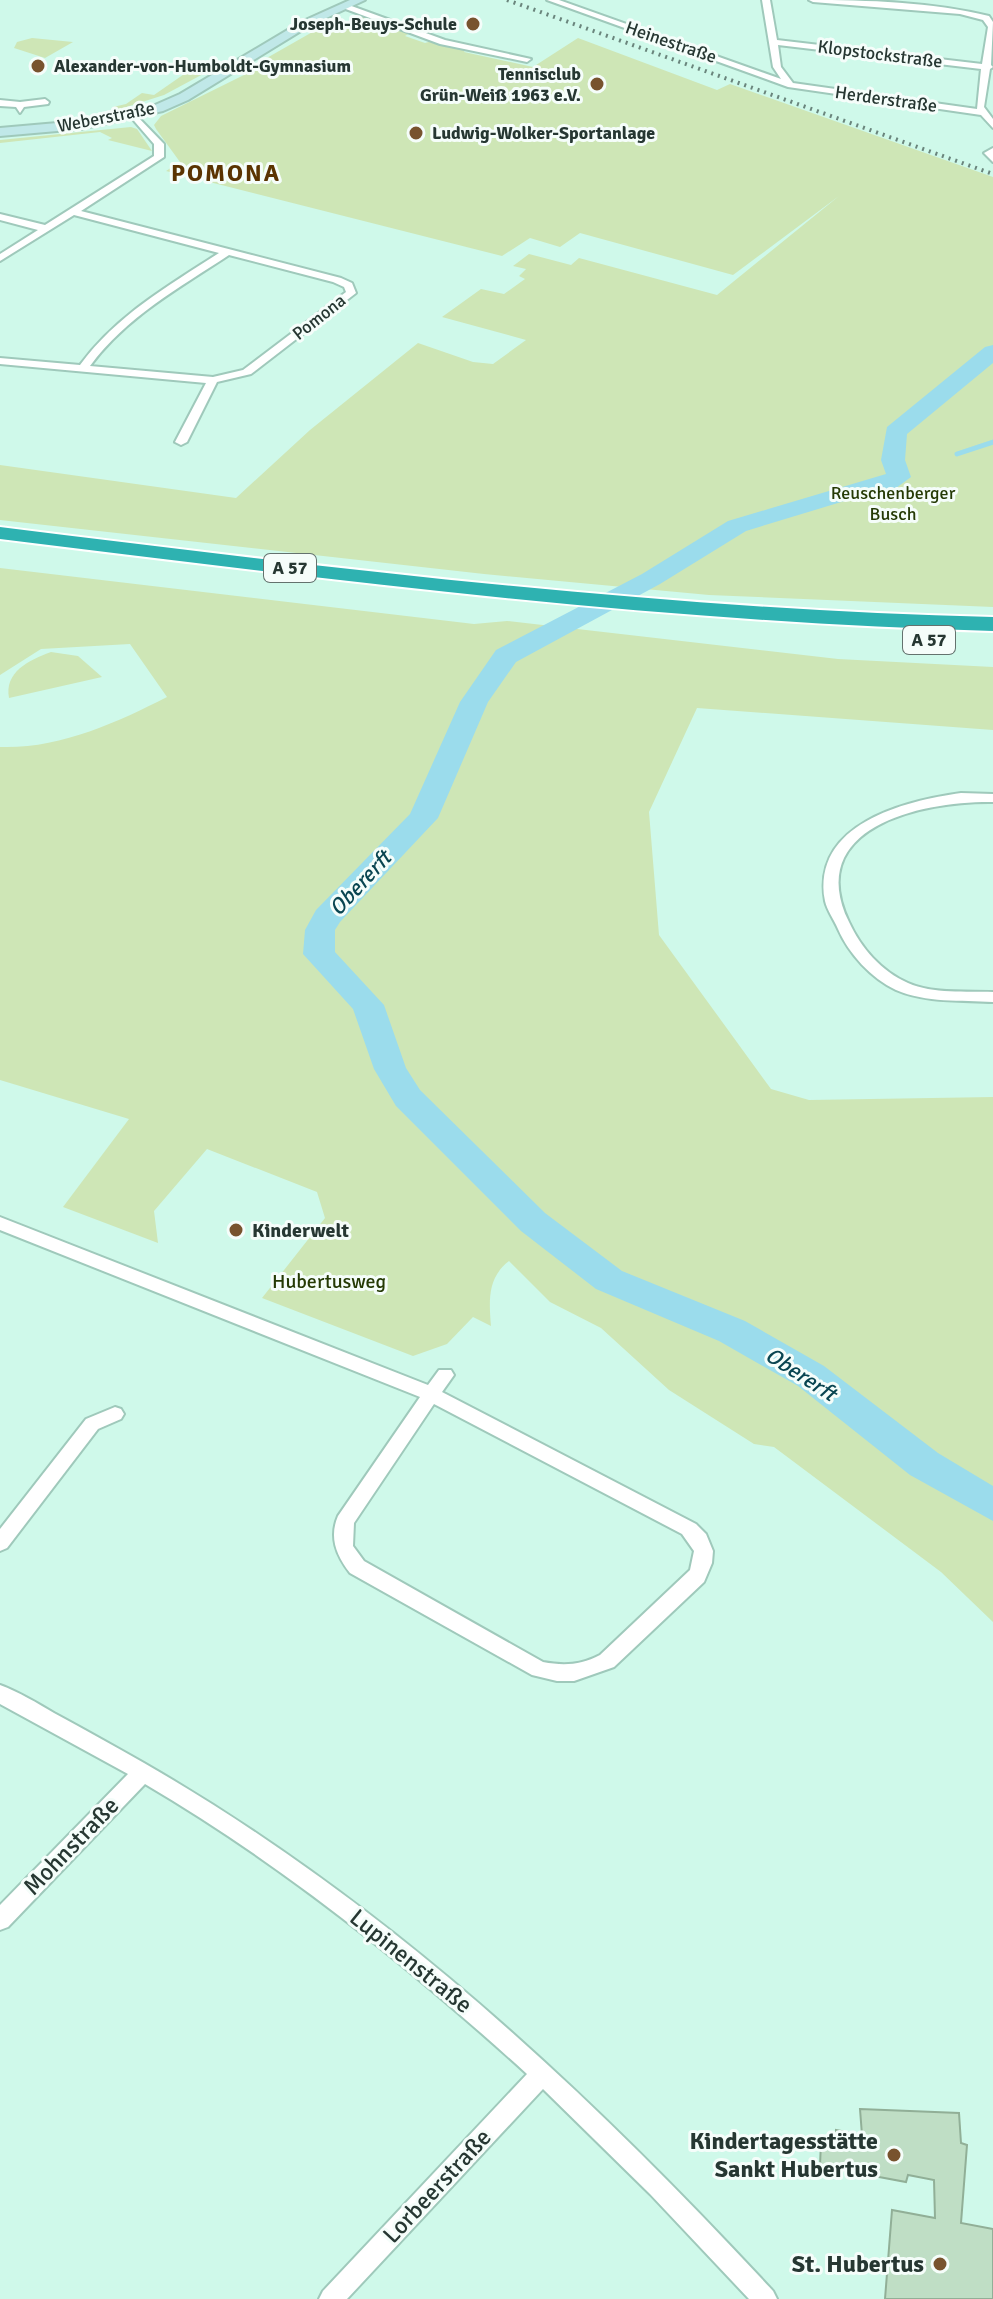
<svg xmlns="http://www.w3.org/2000/svg" width="993" height="2299" viewBox="0 0 993 2299" font-family="Signika,sans-serif">
	<rect width="100%" height="100%" fill="#cff9ea"/>
	<g fill="#cee6b6">
		<polygon points="360,14 410,33 405,36 425,43 432,41 466,49 464,52 533,67 578,38 717,90 730,84 993,177 993,607 709,595 484,574 0,520 0,465 236,498 310,430 418,343 473,362 493,364 526,340 442,317 481,289 504,294 525,279 519,276 526,269 513,266 529,254 571,265 579,258 717,295 839,196 733,275 580,233 560,247 530,238 502,256 166,171 180,162 156,129 154,125 161,116 248,73 244,71 330,22 342,25"/>
		<polygon points="32,38 73,42 45,58 14,48 17,42"/>
		<polygon points="190,70 205,73 164,95 117,110 113,107 126,104 142,93 154,95"/>
		<polygon points="131,127 137,129 152,151 108,140 112,138 100,132 0,143 0,140"/>
		<path d="M 0,568 L 474,624 L 507,621 L 838,659 L 993,667 L 993,730 L 697,708 L 649,812 L 659,935 L 771,1089 L 809,1100 L 993,1097 L 993,1622 L 941,1572 L 774,1447 L 754,1444 L 669,1390 L 601,1328 L 550,1302 L 509,1261 C 487,1278 489,1301 491,1326 L 473,1317 L 447,1344 L 413,1356 L 262,1298 L 325,1218 L 317,1192 L 207,1149 L 154,1211 L 158,1243 L 63,1207 L 129,1119 L 0,1080 L 0,747 C 59,749 116,723 167,697 L 130,644 L 41,649 L 0,675 Z"/>
		<path d="M 51,652 L 78,656 L 102,677 L 9,698 C 4,672 29,660 51,652 Z"/>
	</g>
	<g fill="none" stroke-linecap="round" stroke-linejoin="round">
		<polyline stroke="#9bdcec" stroke-width="5" points="957,454 993,442"/>
		<polygon fill="#9bdcec" fill-rule="evenodd" points="993,345 993,363 907,434 905,460 911,477 892,491 851,499 746,531 660,584 516,662 488,702 438,818 340,922 335,930 335,952 384,1005 406,1068 420,1090 545,1213 622,1271 745,1321 824,1366 938,1453 993,1486 993,1521 910,1475 798,1386 719,1341 596,1289 521,1231 396,1106 374,1069 353,1009 303,954 305,930 316,910 410,814 460,702 496,650 642,574 728,521 886,474 881,460 887,427 985,347"/>
	</g>
	<polygon fill="#bfdec5" stroke="#91af97" stroke-width="2" points="860,2109 959,2113 961,2143 967,2145 961,2223 993,2229 993,2299 885,2299 892,2210 935,2218 934,2180 908,2175 906,2182 820,2166 821,2141 836,2144 836,2130 862,2135"/>
	<g fill="none" stroke-linecap="round" stroke-linejoin="round">
		<g stroke="#9fc9bb" stroke-width="4">
			<g id="minor">
				<path d="M 547,0 L 559,0 L 781,79 L 773,67 L 762,0 L 770,0 L 777,40 L 982,64 L 988,27 L 983,20 L 960,14 L 813,2 L 809,0 C 868,0 931,2 989,16 L 993,22 L 991,65 L 993,67 L 990,69 L 984,107 L 993,119 L 993,128 L 981,115 L 788,87 ZM 778,45 L 981,69 L 977,109 L 793,83 L 781,67 Z"/>
				<polygon points="346,4 445,40 531,59 527,62 440,44 343,8"/>
				<polygon points="45,99 49,102 48,104 24,107 20,113 16,107 0,106 0,100 20,102"/>
				<path d="M 133,112 L 164,144 L 164,157 L 81,211 L 341,278 L 352,283 L 356,293 L 251,374 L 217,382 L 187,442 L 181,445 L 175,442 L 206,383 L 0,364 L 0,358 L 80,365 C 117,315 168,286 219,253 L 74,215 L 0,261 L 0,254 L 38,230 L 0,220 L 0,214 L 45,225 L 154,156 L 154,144 L 129,115 ZM 229,255 L 333,282 L 344,287 L 346,292 L 243,370 L 213,377 L 90,366 C 126,317 179,288 229,255 Z"/>
				<polygon points="993,148 993,162 984,153"/>
				<path d="M 961,793 L 993,794 L 993,802 C 923,801 803,826 849,922 C 861,948 881,971 908,983 C 933,994 966,991 993,992 L 993,1002 C 961,1000 926,1003 896,990 C 871,978 849,954 838,929 C 834,920 827,910 825,901 C 811,824 904,801 961,793 Z"/>
				<path d="M 0,1217 L 428,1385 L 439,1370 L 451,1370 L 454,1375 L 442,1392 L 696,1524 L 706,1534 L 713,1551 L 712,1563 L 704,1582 L 614,1667 L 574,1681 L 557,1681 L 532,1675 L 350,1573 C 336,1555 329,1537 338,1516 L 420,1397 L 0,1230 ZM 434,1404 L 682,1534 L 694,1551 L 690,1570 L 600,1655 C 581,1665 564,1666 543,1662 L 364,1561 L 353,1546 L 354,1523 Z"/>
				<polygon points="115,1407 121,1409 124,1414 121,1419 98,1429 7,1548 0,1551 0,1529 86,1419"/>
				<path d="M 0,1685 C 19,1692 37,1703 54,1713 C 84,1729 114,1746 144,1763 C 384,1901 586,2089 773,2291 L 777,2299 L 749,2299 L 650,2194 L 543,2089 L 347,2299 L 319,2299 L 323,2291 L 527,2074 C 408,1966 283,1865 145,1784 L 8,1927 L 0,1930 L 0,1905 L 128,1774 L 0,1704 Z"/>
			</g>
		</g>
		<g stroke="#9fc9bb" stroke-width="4">
			<polygon id="secondary" points="350,0 365,0 309,26 188,100 163,111 80,129 0,136 0,128 80,121 155,105 180,94 301,22"/>
		</g>
		<g stroke="#fff" stroke-width="4">
			<path id="motorway" d="M 0,527 C 331,568 660,609 993,617 L 993,631 C 660,622 331,580 0,539 Z"/>
		</g>
		<use href="#minor" fill="#fff" fill-rule="evenodd"/>
		<use href="#secondary" fill="#c0e8e8" fill-rule="evenodd"/>
		<use href="#motorway" fill="#2eb2b1" fill-rule="evenodd"/>
		<polyline stroke="#6a857c" stroke-width="4" stroke-dasharray="2 5" stroke-linecap="butt" points="507,0 993,174"/>
	</g>
	<g fill="#78532e" stroke="#f5fdfa" stroke-width="3">
		<circle cx="473" cy="24" r="8"/>
		<circle cx="38" cy="66" r="8"/>
		<circle cx="597" cy="84" r="8"/>
		<circle cx="416" cy="133" r="8"/>
		<circle cx="236" cy="1230" r="8"/>
		<circle cx="894" cy="2155" r="8"/>
		<circle cx="940" cy="2264" r="8"/>
	</g>
	<g text-anchor="middle" dominant-baseline="central" stroke-width="6" stroke-linejoin="round" paint-order="stroke">
		<g font-size="18" font-weight="bold" fill="#263732" stroke="#f5fdfa" text-anchor="end">
			<text x="457" y="24">Joseph-Beuys-Schule</text>
			<text x="54" y="66" text-anchor="start">Alexander-von-Humboldt-Gymnasium</text>
			<text x="581" y="74">Tennisclub<tspan x="581" dy="21">Grün-Weiß 1963 e.V.</tspan></text>
			<text x="432" y="133" text-anchor="start">Ludwig-Wolker-Sportanlage</text>
		</g>
		<g font-size="18" fill="#263732" stroke="#f5fdfa">
			<text transform="translate(671 42) rotate(19)">Heinestraße</text>
			<text transform="translate(880 54) rotate(7)">Klopstockstraße</text>
			<text transform="translate(886 99) rotate(8)">Herderstraße</text>
			<text transform="translate(106 117) rotate(-11)">Weberstraße</text>
			<text transform="translate(319 317) rotate(-38)">Pomona</text>
		</g>
		<g font-size="18" fill="#253a05" stroke="#f5fdfa">
			<text x="893" y="493">Reuschenberger<tspan x="893" dy="21">Busch</tspan></text>
		</g>
		<g fill="#f5fdfa" stroke="#64726e" stroke-width="2">
			<rect x="264" y="554" width="52" height="28" rx="6"/>
			<rect x="903" y="626" width="52" height="28" rx="6"/>
		</g>
		<g font-size="18" font-weight="bold" fill="#263732">
			<text x="290" y="568">A 57</text>
			<text x="929" y="640">A 57</text>
		</g>
		<g font-size="20" font-weight="bold" fill="#263732" stroke="#f5fdfa" text-anchor="start">
			<text x="252" y="1230">Kinderwelt</text>
		</g>
		<g font-size="20" fill="#253a05" stroke="#f5fdfa">
			<text x="329" y="1281">Hubertusweg</text>
		</g>
		<g font-size="22" font-style="italic" fill="#094551" stroke="#f5fdfa">
			<text transform="translate(360 883) rotate(-47)">Obererft</text>
			<text transform="translate(801 1374) rotate(33)">Obererft</text>
		</g>
		<g font-size="24" font-weight="bold" letter-spacing="2" fill="#5a3301" stroke="#f5fdfa">
			<text x="226" y="173">POMONA</text>
		</g>
		<g font-size="24" fill="#263732" stroke="#f5fdfa">
			<text transform="translate(71 1846) rotate(-46)">Mohnstraße</text>
			<text transform="translate(411 1961) rotate(39)">Lupinenstraße</text>
			<text transform="translate(437 2186) rotate(-47)">Lorbeerstraße</text>
		</g>
		<g font-size="24" font-weight="bold" fill="#263732" stroke="#f5fdfa" text-anchor="end">
			<text x="878" y="2141">Kindertagesstätte<tspan x="878" dy="28">Sankt Hubertus</tspan></text>
			<text x="924" y="2264">St. Hubertus</text>
		</g>
	</g>
</svg>
